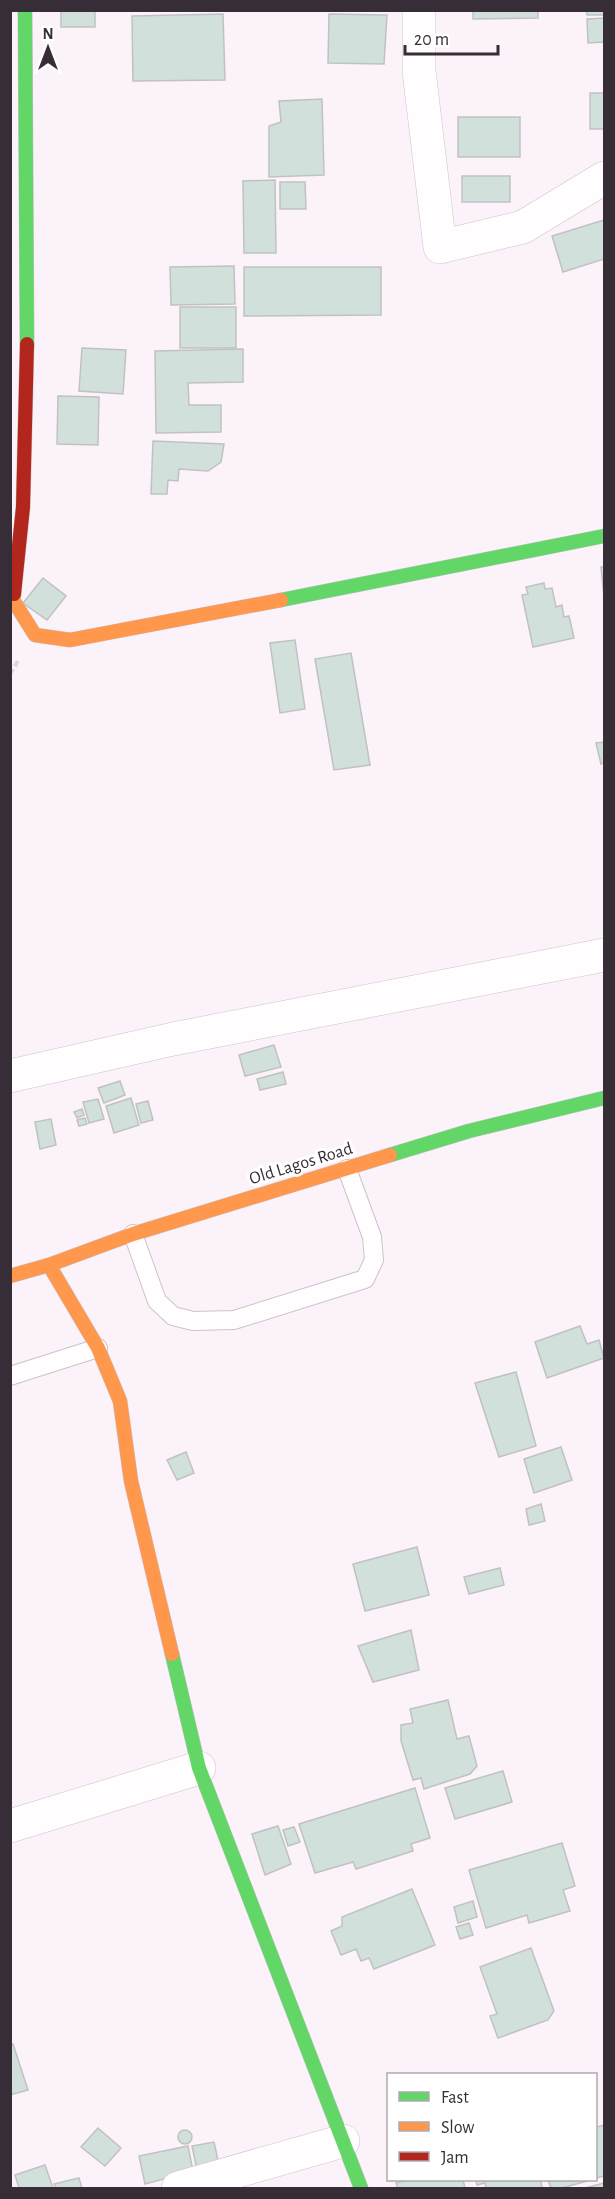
<svg xmlns="http://www.w3.org/2000/svg" width="615" height="2199" viewBox="0 0 615 2199" font-family="'Alegreya Sans',sans-serif">
	<rect width="100%" height="100%" fill="#fcf2fa"/>
	<g fill="#d1e0da" stroke="#c0c2c2" stroke-width="1.5">
		<rect x="61" y="10" width="34" height="17"/>
		<polygon points="473,10 538,10 538,18 473,19"/>
		<polygon points="586,10 604,10 604,15 587,15"/>
		<polygon points="223,14 225,80 133,81 132,16"/>
		<polygon points="329,14 387,15 384,64 328,63"/>
		<polygon points="604,18 604,42 588,43 587,19"/>
		<rect x="590" y="93" width="14" height="36"/>
		<polygon points="322,99 324,175 269,177 269,126 281,122 279,101"/>
		<rect x="458" y="117" width="62" height="40"/>
		<rect x="462" y="176" width="48" height="26"/>
		<polygon points="275,180 276,253 244,253 243,181"/>
		<polygon points="280,182 305,182 306,209 280,209"/>
		<polygon points="604,220 604,259 563,272 552,236"/>
		<polygon points="234,266 235,304 171,305 170,267"/>
		<polygon points="244,267 381,267 381,315 244,316"/>
		<rect x="180" y="307" width="56" height="41"/>
		<polygon points="82,348 126,350 123,394 79,391"/>
		<polygon points="243,349 243,382 188,383 189,405 221,405 221,432 156,433 155,351"/>
		<polygon points="58,396 99,397 98,445 57,444"/>
		<polygon points="153,441 224,444 221,462 208,471 179,469 178,481 168,480 167,494 151,494"/>
		<polygon points="601,567 604,567 604,597"/>
		<polygon points="43,578 66,596 47,620 23,603"/>
		<polygon points="544,583 545,589 552,588 556,607 562,605 564,617 569,616 574,638 533,647 522,595 528,594 526,587"/>
		<polygon points="295,640 305,709 280,713 270,643"/>
		<polygon points="351,653 370,765 334,770 315,659"/>
		<polygon points="604,742 604,763 601,764 596,743"/>
		<polygon points="274,1045 281,1067 245,1076 239,1055"/>
		<polygon points="283,1072 286,1084 260,1090 257,1079"/>
		<polygon points="120,1081 125,1095 104,1103 98,1088"/>
		<polygon points="131,1098 139,1125 114,1133 106,1106"/>
		<polygon points="98,1099 104,1119 89,1123 83,1102"/>
		<polygon points="148,1101 153,1120 141,1123 136,1104"/>
		<polygon points="82,1109 84,1115 77,1118 74,1112"/>
		<polygon points="85,1118 87,1124 79,1126 77,1120"/>
		<polygon points="51,1119 56,1145 40,1149 35,1122"/>
		<polygon points="580,1326 587,1344 599,1340 604,1358 547,1378 535,1342"/>
		<polygon points="516,1372 536,1446 499,1457 475,1383"/>
		<polygon points="561,1447 572,1480 534,1493 524,1459"/>
		<polygon points="186,1452 194,1473 177,1480 167,1460"/>
		<polygon points="541,1504 545,1521 529,1525 526,1509"/>
		<polygon points="417,1547 429,1595 365,1611 353,1564"/>
		<polygon points="500,1568 504,1585 469,1594 464,1577"/>
		<polygon points="411,1630 419,1670 373,1682 358,1646"/>
		<polygon points="448,1700 457,1739 469,1736 477,1766 470,1774 424,1789 421,1778 413,1780 401,1741 401,1725 413,1723 410,1709"/>
		<polygon points="503,1771 512,1802 455,1819 445,1788"/>
		<polygon points="415,1788 430,1838 411,1844 413,1851 356,1869 353,1862 315,1873 299,1824"/>
		<polygon points="278,1826 291,1864 265,1875 252,1834"/>
		<polygon points="294,1827 300,1842 288,1846 283,1830"/>
		<polygon points="562,1843 575,1886 563,1890 570,1911 529,1923 527,1915 486,1928 469,1870"/>
		<polygon points="412,1889 435,1945 374,1969 369,1958 361,1961 356,1949 341,1955 331,1931 342,1926 342,1917"/>
		<polygon points="473,1901 477,1917 458,1923 454,1907"/>
		<polygon points="469,1923 473,1935 460,1939 456,1927"/>
		<polygon points="531,1948 554,2011 548,2020 498,2038 490,2016 497,2014 480,1967"/>
		<polygon points="13,2044 28,2090 10,2095 10,2045"/>
		<polygon points="604,2125 604,2176 596,2178 596,2127"/>
		<polygon points="98,2128 121,2148 105,2166 81,2147"/>
		<circle cx="185" cy="2137" r="7"/>
		<polygon points="214,2142 219,2165 197,2170 192,2146"/>
		<polygon points="188,2146 193,2171 145,2184 139,2156"/>
		<polygon points="45,2165 53,2188 19,2188 15,2175"/>
		<polygon points="79,2178 82,2188 56,2188 54,2184"/>
		<polygon points="408,2180 463,2180 465,2188 398,2188 396,2183"/>
		<polygon points="476,2180 541,2180 542,2188 486,2188 485,2183 477,2185"/>
		<polygon points="548,2180 591,2180 562,2188 551,2188"/>
		<polygon points="604,2183 604,2188 585,2188"/>
	</g>
	<g fill="none" stroke-linecap="round" stroke-linejoin="round">
		<g stroke="#ccc3ca" stroke-width="20">
			<g id="lane">
				<polyline points="133,1234 157,1301 173,1316 193,1321 234,1320 365,1279 374,1260 372,1237 347,1169"/>
				<polyline points="10,1376 98,1348"/>
			</g>
		</g>
		<g stroke="#ccc3ca" stroke-width="34">
			<g id="street">
				<polyline points="419,10 419,71 440,247 523,227 604,178"/>
				<polyline points="10,1076 173,1039 604,955"/>
				<polyline points="10,1826 199,1768"/>
				<polyline points="178,2188 343,2141"/>
			</g>
		</g>
		<g stroke="#ccc3ca" stroke-width="15">
			<g id="fast">
				<polyline points="25,10 27,344"/>
				<polyline points="281,600 604,536"/>
				<polyline points="390,1155 469,1131 604,1098"/>
				<polyline points="172,1654 199,1768 361,2188"/>
			</g>
		</g>
		<g stroke="#ccc3ca" stroke-width="15">
			<g id="slow">
				<polyline points="14,594 13,600 35,635 70,640 281,600"/>
				<polyline points="49,1265 98,1348 120,1401 131,1481 172,1654"/>
				<polyline points="10,1276 49,1265 133,1234 390,1155"/>
			</g>
		</g>
		<g stroke="#ccc3ca" stroke-width="15">
			<polyline id="jam" points="14,594 23,507 27,344"/>
		</g>
		<polyline stroke="#d9d7d9" stroke-width="4" stroke-dasharray="6 3" stroke-linecap="butt" points="10,674 18,661"/>
		<use href="#lane" stroke="#fffdfe" stroke-width="18"/>
		<use href="#street" stroke="#fffdfe" stroke-width="33"/>
		<use href="#fast" stroke="#63d668" stroke-width="14"/>
		<use href="#slow" stroke="#ff974d" stroke-width="14"/>
		<use href="#jam" stroke="#b3261e" stroke-width="14"/>
	</g>
	<g text-anchor="middle" dominant-baseline="central" stroke-width="6" stroke-linejoin="round" paint-order="stroke">
		<g font-size="18" fill="#372d36" stroke="#fff">
			<text transform="translate(301 1164) rotate(-17)">Old Lagos Road</text>
		</g>
	</g>
	<rect width="615" height="2199" fill="none" stroke="#372d36" stroke-width="24"/>
	<rect x="387" y="2073" width="210" height="108" fill="#ffffff" stroke="#afabaf" stroke-width="1.5"/>
	<rect x="399" y="2092" width="30" height="9" fill="#63d668" stroke="#afabaf" stroke-width="1.5"/>
	<text x="441" y="2103" font-size="18" fill="#372d36">Fast</text>
	<rect x="399" y="2122" width="30" height="9" fill="#ff974d" stroke="#afabaf" stroke-width="1.5"/>
	<text x="441" y="2133" font-size="18" fill="#372d36">Slow</text>
	<rect x="399" y="2152" width="30" height="9" fill="#b3261e" stroke="#afabaf" stroke-width="1.5"/>
	<text x="441" y="2163" font-size="18" fill="#372d36">Jam</text>
	<g transform="translate(48 48)" stroke="#ffffff" stroke-width="4.5" paint-order="stroke">
	<path d="M0-4.5L10 22L0 15L-10 22Z" fill="#372d36"/>
	<text y="-9" font-size="16" font-weight="bold" text-anchor="middle" fill="#372d36">N</text>
	</g>
	<path d="M405 45v9h93v-9" fill="none" stroke="#372d36" stroke-width="3"/>
	<text x="414" y="45" font-size="18" fill="#372d36" stroke="#ffffff" stroke-width="4.5" paint-order="stroke">20 m</text>
</svg>
